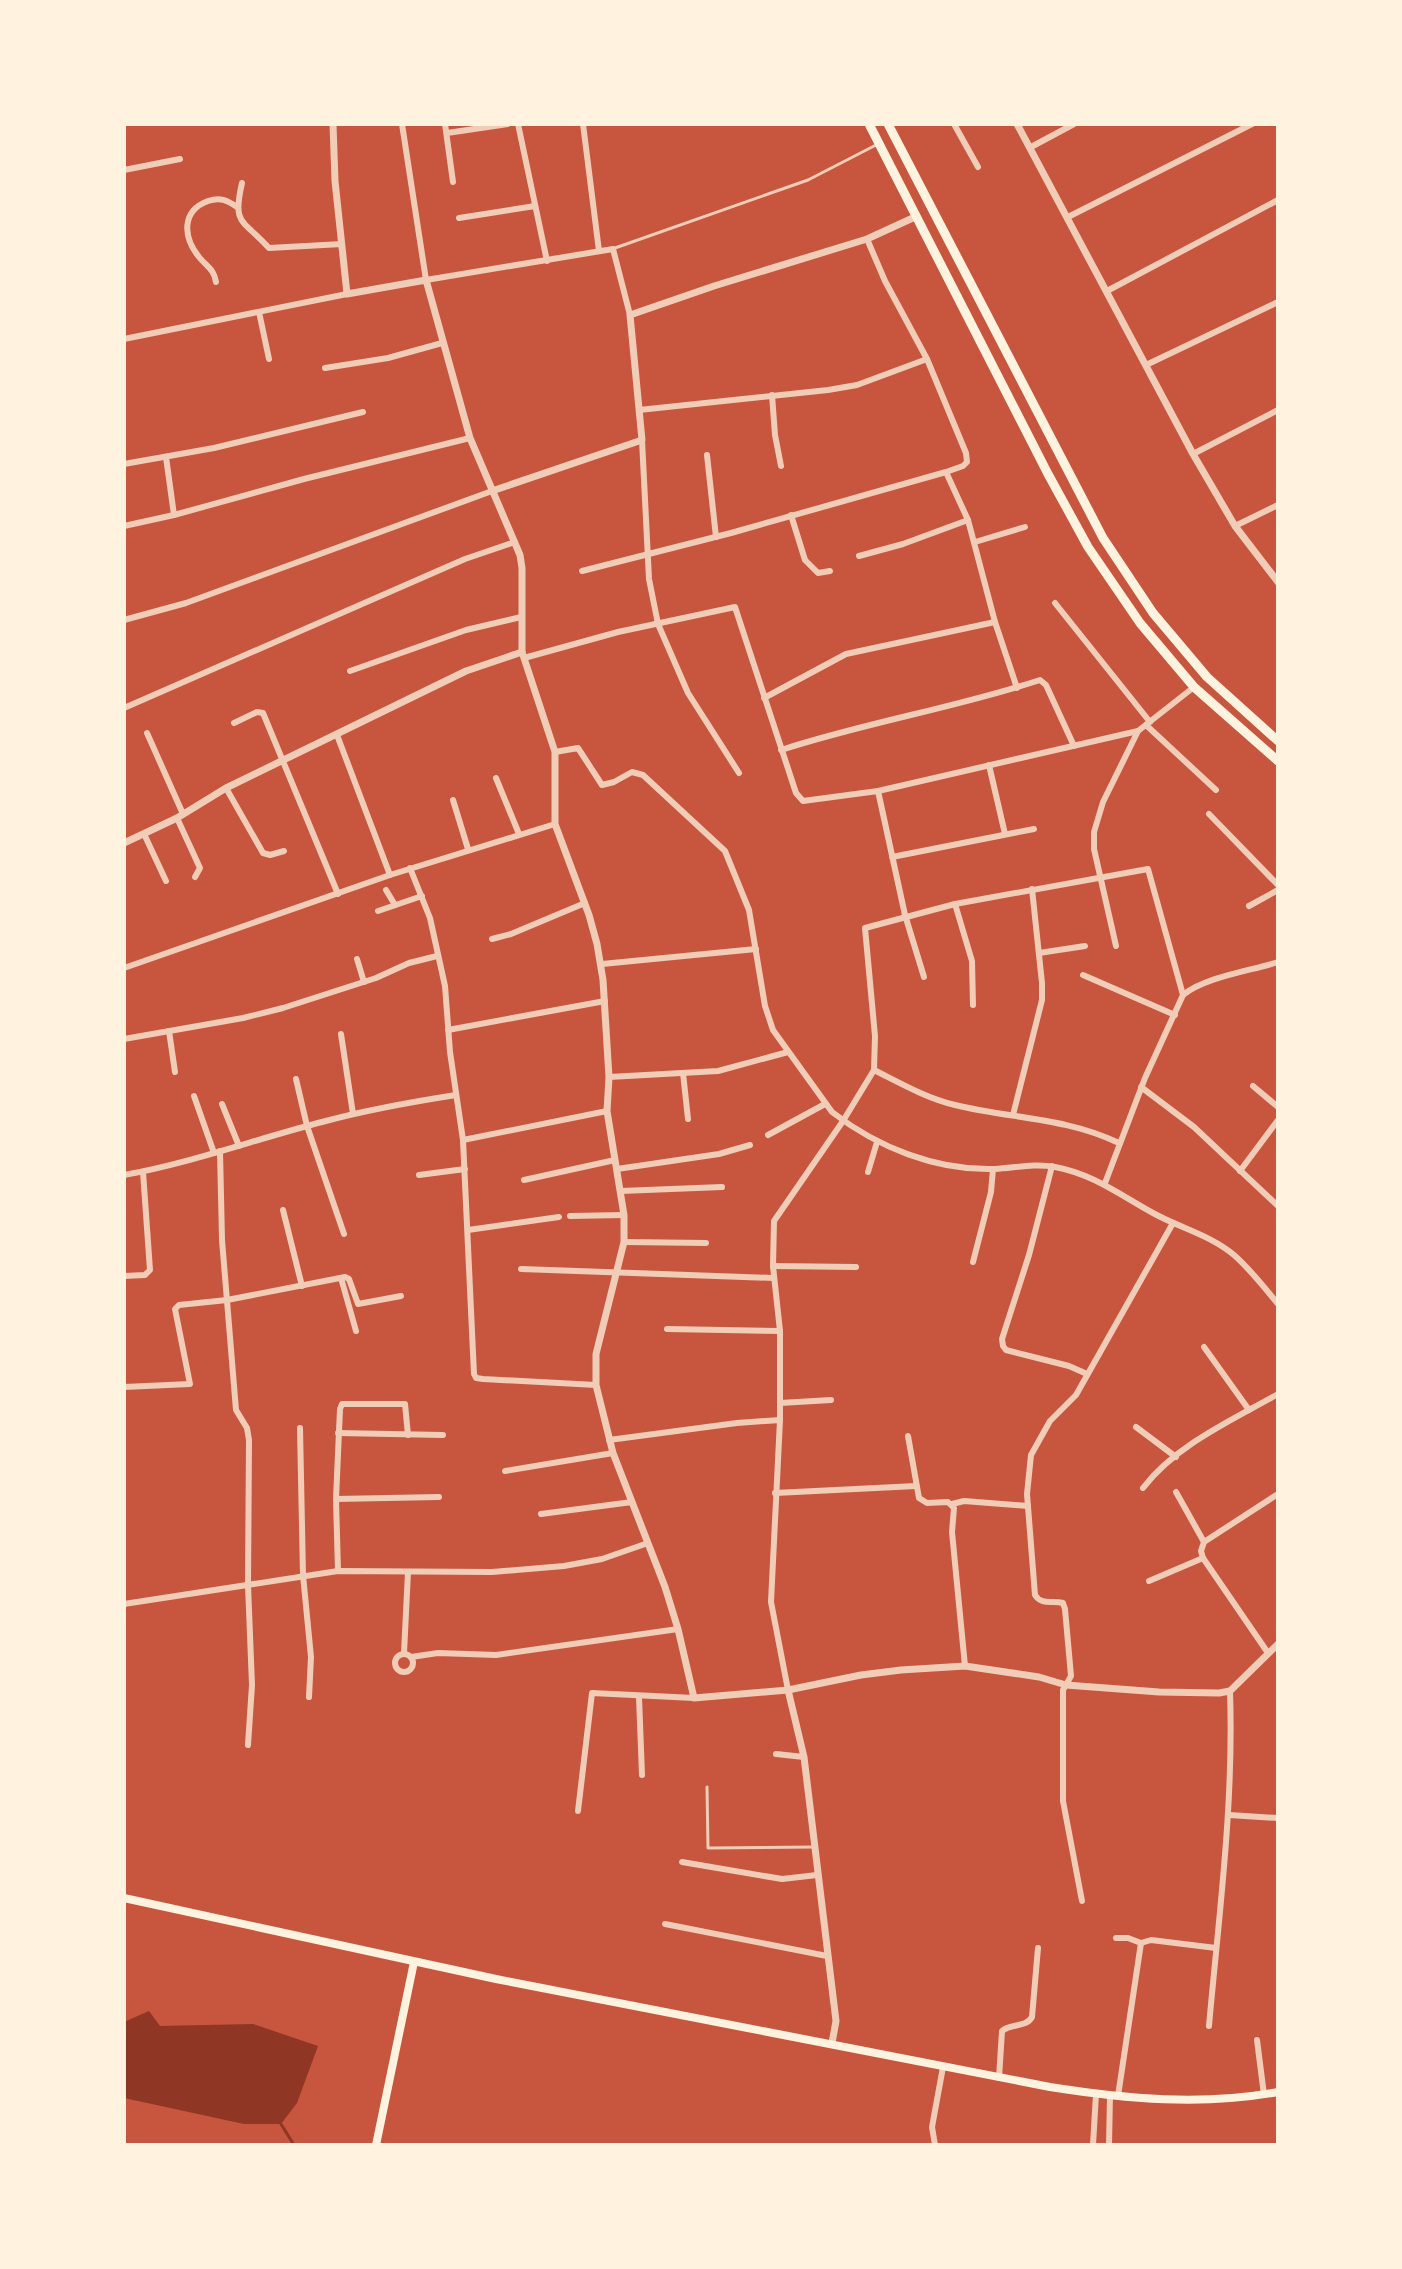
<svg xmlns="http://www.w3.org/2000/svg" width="1402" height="2269" viewBox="0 0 1402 2269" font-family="'Zilla Slab',serif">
	<rect width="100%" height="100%" fill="#c8553d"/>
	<polygon fill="#8f3625" points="149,2011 160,2026 253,2024 318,2046 297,2103 281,2124 244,2124 124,2098 124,2022"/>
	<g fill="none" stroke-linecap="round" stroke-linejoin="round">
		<polyline stroke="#8f3625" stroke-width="3" points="281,2124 294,2145"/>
		<g stroke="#f1ccb7" stroke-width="3">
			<polyline points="615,248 808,180 876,145"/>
			<polyline points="707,1787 708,1848 814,1847"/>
		</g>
		<g stroke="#f1ccb7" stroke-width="6">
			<polyline points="402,124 426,280 613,249 630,315"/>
			<polyline points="445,124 453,182"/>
			<polyline points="518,124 547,261"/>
			<polyline points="583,124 599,251"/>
			<polyline points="954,124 978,167"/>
			<polyline points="447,133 508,124"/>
			<polyline points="1031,147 1074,124"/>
			<polyline points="124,170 180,159"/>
			<path d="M 242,183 C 232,226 243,219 269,248 L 342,244"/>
			<polyline points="1068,217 1252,124"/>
			<polyline points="459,218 535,206"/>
			<path d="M 216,282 C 214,269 207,267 199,257 C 183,237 181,211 208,201 C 220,197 227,200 237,207"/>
			<polyline points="1107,291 1278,200"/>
			<polyline points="259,312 269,359"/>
			<polyline points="124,339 347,294"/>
			<polyline points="1146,365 1278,302"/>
			<polyline points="325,368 388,358 442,343"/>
			<polyline points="772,395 775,435 781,466"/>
			<polyline points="639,410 828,390 857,385 927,359"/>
			<polyline points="642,440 649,579 658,624 688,693 739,773"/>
			<polyline points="1193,454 1278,410"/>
			<polyline points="707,455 716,537"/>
			<polyline points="166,457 174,515"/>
			<polyline points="124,464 214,448 363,412"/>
			<polyline points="946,472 968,520 995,622 1017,688"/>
			<polyline points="791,515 805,560 818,573 830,571"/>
			<polyline points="124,526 174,515 304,479 470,438"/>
			<polyline points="1235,526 1278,505"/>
			<polyline points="975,542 1025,527"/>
			<polyline points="859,556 903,544 968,520"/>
			<polyline points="582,571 731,533 946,472 963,466 967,462 966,453 927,359 885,281 867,239"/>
			<polyline points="1055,603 1150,722"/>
			<polyline points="124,620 186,603 492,491"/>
			<polyline points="524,658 618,632 735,607 796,793 803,801 878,791 1138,731"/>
			<polyline points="350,671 466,630 521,617"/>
			<polyline points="764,698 846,654 995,622"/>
			<polyline points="124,708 465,559 515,542"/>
			<polyline points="234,723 257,712 263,713 338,894"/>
			<polyline points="1146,725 1216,790"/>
			<polyline points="147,733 183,814"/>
			<polyline points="337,735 390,875"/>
			<path d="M 781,750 C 867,722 955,708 1040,680 L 1046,685 L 1074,746"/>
			<path d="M 555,752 L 578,748 L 602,785 L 614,782 L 632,772 L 643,775 L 725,851 L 749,910 L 765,1006 L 773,1030 L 832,1112 C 877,1147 936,1171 995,1169 C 1015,1168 1034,1163 1055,1167 C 1093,1174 1120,1195 1153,1213 C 1180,1228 1210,1235 1234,1255 C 1250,1269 1264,1287 1278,1304"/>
			<polyline points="989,765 1005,834"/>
			<polyline points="496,778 519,834"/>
			<polyline points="226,788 263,853 270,855 284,851"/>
			<polyline points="878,791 905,915 924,977"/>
			<polyline points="453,800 468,849"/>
			<polyline points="1209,814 1278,885"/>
			<polyline points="177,818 200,868 195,877"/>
			<polyline points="145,836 166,881"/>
			<polyline points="892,857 1034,829"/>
			<polyline points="410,868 430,918 445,986 450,1052 463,1140 474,1374 476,1378 483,1379 596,1385"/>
			<polyline points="386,890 395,905"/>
			<polyline points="955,904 972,961 973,1005"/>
			<polyline points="1249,906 1278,890"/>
			<polyline points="378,911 422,896"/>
			<polyline points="492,939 511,934 585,903"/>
			<polyline points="1116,946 1094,849 1094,832 1103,802 1138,731 1194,687"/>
			<polyline points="1039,953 1085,946"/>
			<polyline points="357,959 364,982"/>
			<polyline points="602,964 756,949"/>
			<polyline points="124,968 390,875 555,824"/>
			<polyline points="1083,975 1175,1015"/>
			<polyline points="448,1030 605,1001"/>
			<polyline points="169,1031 175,1072"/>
			<polyline points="341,1034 353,1114"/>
			<polyline points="124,1039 243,1018 283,1008 376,978 409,963 437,956"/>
			<path d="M 874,1070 C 900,1083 926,1098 955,1105 C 1012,1119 1064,1117 1119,1143"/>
			<polyline points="683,1073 688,1119"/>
			<polyline points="609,1077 718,1071 788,1052"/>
			<polyline points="296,1079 307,1126 344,1234"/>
			<polyline points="1253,1086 1278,1107"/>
			<polyline points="1141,1087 1194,1127 1278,1206"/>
			<polyline points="194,1096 214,1153"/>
			<polyline points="222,1104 239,1146"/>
			<polyline points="1013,1115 1042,1000 1042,983 1032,889"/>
			<polyline points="768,1135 825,1104"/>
			<polyline points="463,1140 607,1111"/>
			<polyline points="220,1151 222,1240 236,1410 247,1428 249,1440 248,1585 252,1685 248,1745"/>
			<polyline points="1052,1166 1029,1255 1002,1339 1003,1346 1006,1350 1069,1366 1087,1374"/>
			<polyline points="617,1169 719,1154 750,1145"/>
			<polyline points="1240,1171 1278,1120"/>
			<polyline points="868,1172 877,1142"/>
			<path d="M 124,1175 C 191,1163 256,1139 322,1122 C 366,1110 411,1102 456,1095"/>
			<polyline points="419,1175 465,1169"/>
			<polyline points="524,1180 615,1160"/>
			<path d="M 1105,1183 L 1145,1078 L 1183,995 C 1205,977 1250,971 1278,962"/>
			<polyline points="621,1191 722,1187"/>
			<polyline points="283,1210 302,1286"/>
			<polyline points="570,1216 624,1215"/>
			<polyline points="468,1230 559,1217"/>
			<polyline points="624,1242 706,1243"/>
			<polyline points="973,1262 991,1192 993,1169"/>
			<polyline points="773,1266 856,1267"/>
			<polyline points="521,1269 774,1278"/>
			<polyline points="124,1276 145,1275 150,1270 143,1172"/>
			<polyline points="341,1278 356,1331"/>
			<polyline points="667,1329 780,1331"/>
			<polyline points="1204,1347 1249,1410"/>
			<polyline points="124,1387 190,1384 175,1309 179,1305 227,1300 345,1277 349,1279 358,1304 401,1296"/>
			<polyline points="780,1403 831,1400"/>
			<polyline points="1136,1427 1176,1457"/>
			<polyline points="300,1428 303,1575 311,1657 309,1697"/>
			<polyline points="338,1433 443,1435"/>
			<polyline points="908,1436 919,1498 927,1503 948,1502 954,1508 952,1532 965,1666"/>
			<polyline points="609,1440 737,1423 780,1420"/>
			<polyline points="505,1471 613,1453"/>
			<path d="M 1143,1488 C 1176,1445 1232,1420 1278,1394"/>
			<polyline points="1176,1492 1204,1542 1201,1551 1203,1558 1268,1653"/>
			<polyline points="775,1493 916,1486"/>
			<polyline points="336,1499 439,1497"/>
			<polyline points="952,1504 964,1501 1028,1506"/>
			<polyline points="541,1514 632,1502"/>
			<polyline points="1204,1542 1278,1494"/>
			<polyline points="338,1571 336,1499 340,1409 342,1404 405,1404 408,1435"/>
			<polyline points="1149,1581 1203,1558"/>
			<polyline points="124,1604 338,1571 492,1572 564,1566 602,1559 648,1543"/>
			<polyline points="404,1653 408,1572"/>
			<circle cx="404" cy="1663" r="9"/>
			<polyline points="411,1657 438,1653 496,1655 678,1629"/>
			<polyline points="788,1690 771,1602 780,1420 780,1331 773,1266 774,1221 843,1121 874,1070 875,1036 865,928 955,904 1148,869 1183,995"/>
			<polyline points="639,1697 642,1775"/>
			<polyline points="776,1754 804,1757"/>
			<polyline points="578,1811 592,1693 694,1698"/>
			<polyline points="1229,1815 1278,1818"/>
			<polyline points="682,1862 782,1879 817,1875"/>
			<path d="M 1082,1901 L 1063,1801 L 1063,1690 L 1071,1676 L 1065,1609 L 1063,1603 C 1052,1600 1042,1606 1035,1595 L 1027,1494 L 1031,1455 L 1050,1421 L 1076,1395 L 1173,1223"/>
			<polyline points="665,1924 827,1956"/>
			<polyline points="1116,1938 1128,1938 1141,1943 1151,1940 1216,1948"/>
			<path d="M 1209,2026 C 1219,1914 1234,1803 1230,1691"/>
			<polyline points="1257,2040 1264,2095"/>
			<path d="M 999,2078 L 1002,2031 C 1011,2023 1026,2028 1032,2017 L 1038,1948"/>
			<polyline points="1118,2096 1141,1943"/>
			<polyline points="935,2145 932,2127 943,2067"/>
			<polyline points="1093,2145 1096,2094"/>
			<polyline points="1109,2145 1110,2095"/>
		</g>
		<g stroke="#f1ccb7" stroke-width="7">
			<polyline points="333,124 335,181 347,294 426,280 470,438 520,555 522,568 522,652 555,752 555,824 589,915 597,944 603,980 609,1077 607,1111 624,1215 624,1242 596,1354 596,1385 613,1453 665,1587 678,1629 694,1698 788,1690 861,1675 901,1670 965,1666 1039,1677 1066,1685 1159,1692 1219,1693 1230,1691 1278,1644"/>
			<polyline points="1017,124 1193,454 1235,526 1278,582"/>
			<polyline points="492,491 642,440 630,315 714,286 867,239 915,217"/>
			<polyline points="124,843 177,818 226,788 466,671 522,652"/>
			<polyline points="788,1690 804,1757 836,2021 832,2043"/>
		</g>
		<g stroke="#fff3e0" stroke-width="8">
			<path d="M 124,1898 L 496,1979 L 1050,2087 C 1126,2099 1202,2106 1278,2092"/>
			<polyline points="376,2145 414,1962"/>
		</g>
		<g stroke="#fff3e0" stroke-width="9">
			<polyline points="869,124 1048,474 1088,547 1140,623 1194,687 1278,761"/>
			<polyline points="888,124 1103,538 1153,613 1207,677 1278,741"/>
		</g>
	</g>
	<rect width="1402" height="2269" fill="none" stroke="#fff3e0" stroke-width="252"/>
</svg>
